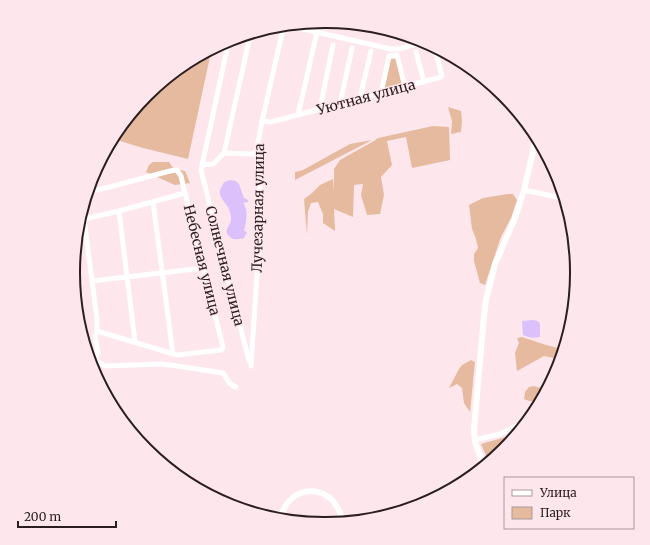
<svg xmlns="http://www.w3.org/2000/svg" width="650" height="545" viewBox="0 0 650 545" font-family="Merriweather,serif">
	<rect width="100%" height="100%" fill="#fde7ed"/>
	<g fill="#e6ba9e">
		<polygon points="211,52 188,159 143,148 117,140 147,95"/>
		<polygon points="391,59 396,59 402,85 384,90"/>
		<polygon points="448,107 461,111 462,120 461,132 451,134 452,121"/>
		<polygon points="433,126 449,127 450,160 412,168 406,137 387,141 392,165 381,177 384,195 380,214 367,215 361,195 363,184 354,185 353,217 334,209 335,231 323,223 323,214 318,202 311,203 308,211 307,235 304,199 311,194 320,185 333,179 334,191 334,169 340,160 374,141 378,138"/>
		<polygon points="372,140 295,180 295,172 303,170 350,144"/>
		<polygon points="153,162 169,162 173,168 185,171 190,183 175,185 146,172 149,165"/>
		<polygon points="508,194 513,194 517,200 511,218 501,237 485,285 480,283 474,261 474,254 478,248 476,239 472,229 469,205 483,198"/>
		<polygon points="522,337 546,345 558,348 561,350 559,359 544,356 517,371 515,353 519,343 517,338"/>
		<polygon points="471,360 475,362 470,412 464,403 462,388 457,384 449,388 459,369 462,365"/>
		<polygon points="534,386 544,389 536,401 529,401 524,399 525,392 529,387"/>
		<polygon points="513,435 503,450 488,460 481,444"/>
	</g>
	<g fill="#dbc0fc">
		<path d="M 230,180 L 236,181 L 239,184 L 244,198 L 248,200 L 248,202 L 243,203 C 249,210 246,223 244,231 L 247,232 L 244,238 C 238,239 233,241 229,236 C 223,230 231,225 231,219 C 231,216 230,212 229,209 C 227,204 218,197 220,190 C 221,187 223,185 224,182 Z"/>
		<path d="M 533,320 L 538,321 L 540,324 L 540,337 C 534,338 529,338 523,335 L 522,321 Z"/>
	</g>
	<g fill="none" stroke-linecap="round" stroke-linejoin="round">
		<g stroke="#fff" stroke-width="5">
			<polyline points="294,27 391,49 399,49 424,42"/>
			<polyline points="229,40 201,170 249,361"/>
			<polyline points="416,52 424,82"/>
			<polyline points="482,81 483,84"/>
			<polyline points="381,93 389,56 397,55 405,87"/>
			<polyline points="360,98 371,51"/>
			<polyline points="340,104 352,48"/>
			<polyline points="320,109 333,45"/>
			<polyline points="298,115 317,32"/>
			<polyline points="262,121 271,122 441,77 442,76 435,50"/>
			<polyline points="224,153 250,36"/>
			<polyline points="106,156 108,155"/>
			<polyline points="202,165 213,164 224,153 251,154 256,153"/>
			<polyline points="524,190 562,198"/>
			<polyline points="90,192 170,171 177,170 181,176 185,193 223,347 221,350 177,355 97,331"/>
			<polyline points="153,202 173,354"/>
			<polyline points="119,211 135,342"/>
			<polyline points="84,219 97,319 97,331 95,337 98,353 96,357 94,359"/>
			<polyline points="84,219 119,211 185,193"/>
			<polyline points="92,281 204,268"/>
			<path d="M 90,358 L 94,359 L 105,366 L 161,364 L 177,366 L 223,373 C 227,379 229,385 236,387"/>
			<polyline points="251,366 261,213 259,178 256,153 262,121 283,29"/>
			<polyline points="475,440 500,434 519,425"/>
		</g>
		<g stroke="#fff" stroke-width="6">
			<polyline points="483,464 475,442 474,429 484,316 486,300 495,264 515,218 524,190 535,143"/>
			<path d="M 282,515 C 287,493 313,483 331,499 C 337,504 340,513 343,520"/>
		</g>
	</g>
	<g text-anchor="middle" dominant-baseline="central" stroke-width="3" stroke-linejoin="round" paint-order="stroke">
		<g font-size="14" fill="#2b1e21" stroke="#fde7ed">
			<text transform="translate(366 97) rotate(-15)">Уютная улица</text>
			<text transform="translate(258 208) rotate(-89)">Лучезарная улица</text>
			<text transform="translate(202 260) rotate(76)">Небесная улица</text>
			<text transform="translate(225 266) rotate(76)">Солнечная улица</text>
		</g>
	</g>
	<path d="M0 0H650V545H0ZM324 28H326A244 244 0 0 1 570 272V273A244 244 0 0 1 326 517H324A244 244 0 0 1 80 273V272A244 244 0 0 1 324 28Z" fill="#fde7ed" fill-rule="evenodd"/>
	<path fill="none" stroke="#2b1e21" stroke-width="2" d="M324 28H326A244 244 0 0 1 570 272V273A244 244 0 0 1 326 517H324A244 244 0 0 1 80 273V272A244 244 0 0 1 324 28Z"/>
	<rect x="504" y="477" width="130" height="52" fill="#fde7ed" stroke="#a9979b"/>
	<rect x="512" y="490" width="20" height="6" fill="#ffffff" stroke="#a9979b"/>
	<text x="540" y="497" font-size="12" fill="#2b1e21">Улица</text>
	<rect x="512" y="507" width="20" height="12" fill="#e6ba9e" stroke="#a9979b"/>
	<text x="540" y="517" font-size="12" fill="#2b1e21">Парк</text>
	<path d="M18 521v6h98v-6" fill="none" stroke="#2b1e21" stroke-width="2"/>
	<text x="24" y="521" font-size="12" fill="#2b1e21" stroke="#fde7ed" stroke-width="3" paint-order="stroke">200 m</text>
</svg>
